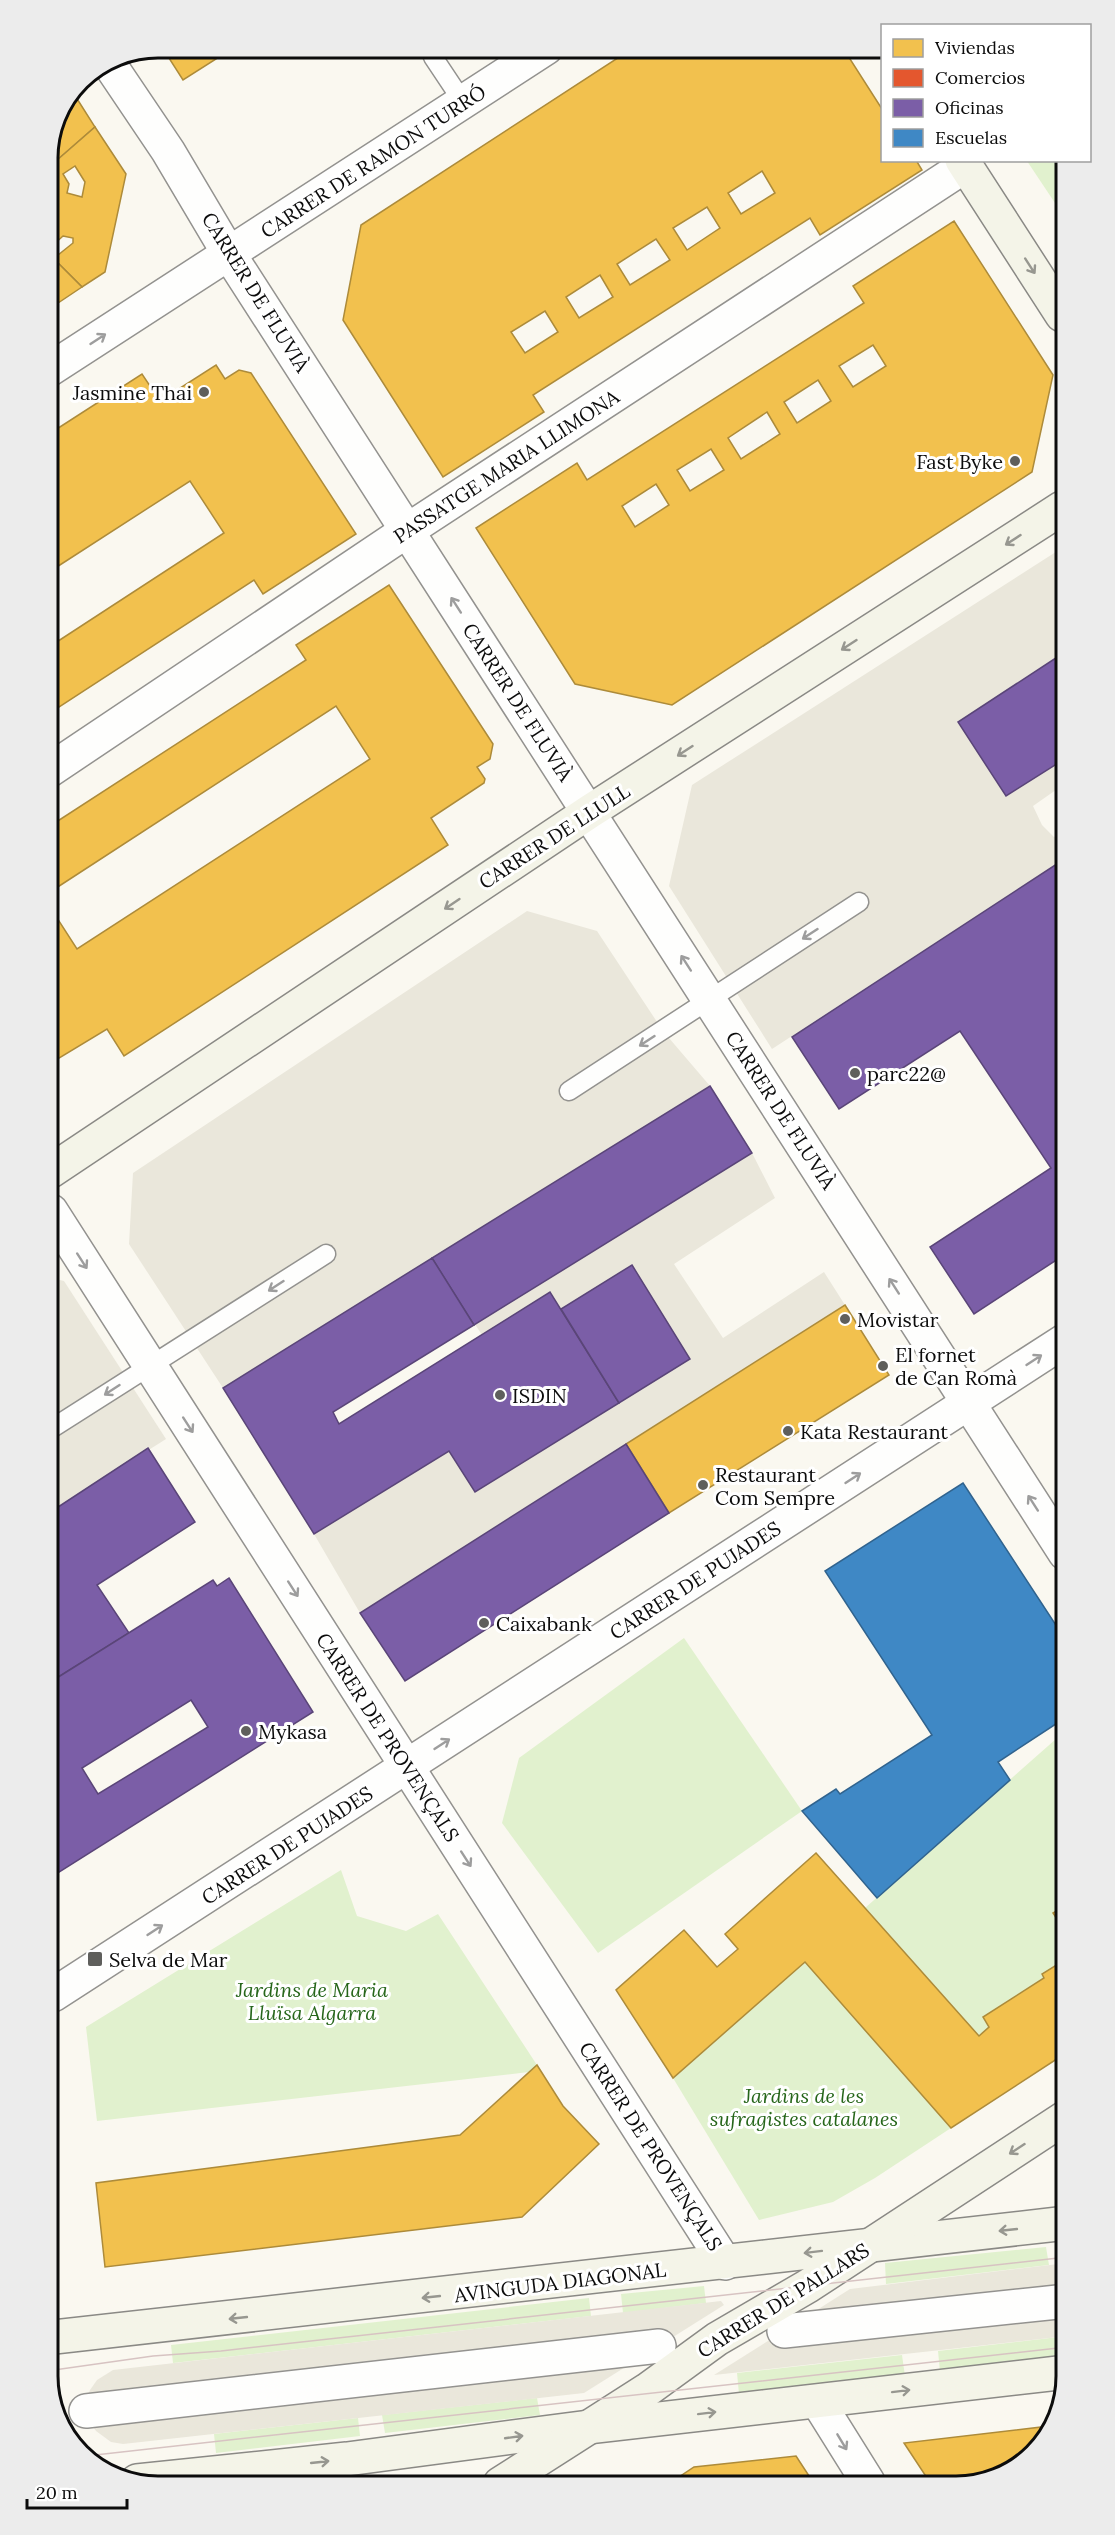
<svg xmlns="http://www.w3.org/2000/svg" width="1115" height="2535" viewBox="0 0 1115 2535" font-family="Lora,serif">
	<rect width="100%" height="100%" fill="#faf8f0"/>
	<g fill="#e1f1ce">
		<polygon points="1027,161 1061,161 1061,212"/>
		<polygon points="684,1638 802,1811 598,1953 502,1823 519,1758"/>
		<polygon points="1065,1731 1066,1905 1053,1913 1066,1933 1066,1959 1042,1974 1044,1978 983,2017 989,2027 979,2036 865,1908"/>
		<polygon points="341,1870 357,1916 406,1931 438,1914 537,2065 529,2072 97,2121 86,2027"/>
		<polygon points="805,1962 951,2128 875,2178 833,2202 759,2220 673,2078"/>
		<polygon points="1046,2247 1049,2265 886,2284 885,2263"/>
		<polygon points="704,2286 706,2303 623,2313 621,2294"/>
		<polygon points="589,2298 591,2316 173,2363 171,2345"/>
		<polygon points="1067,2336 1067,2358 940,2372 938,2351"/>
		<polygon points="902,2355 905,2376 739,2394 737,2373"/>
		<polygon points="537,2398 540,2415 385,2433 382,2415"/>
		<polygon points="358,2418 360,2436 216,2453 214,2434"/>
	</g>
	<g fill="#eae7db">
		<polygon points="1062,548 1062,654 958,722 1006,796 1063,760 1063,785 1033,806 1042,825 1054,837 1063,832 1063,860 772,1049 669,886 692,785"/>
		<polygon points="527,911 597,931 663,1031 710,1086 478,1230 526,1293 752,1153 775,1198 674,1264 723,1338 824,1272 845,1305 626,1444 669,1513 626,1540 580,1473 360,1613 314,1534 449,1451 475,1492 560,1439 482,1335 432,1258 223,1388 129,1244 133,1173"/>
		<polygon points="51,1278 64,1281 166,1439 52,1511"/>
		<polygon points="1067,2263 1067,2336 714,2375 850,2289"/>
		<polygon points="721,2301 724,2305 584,2393 123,2444 111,2442 96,2431 89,2421 85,2402 90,2390 97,2380 113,2370"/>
		<polygon points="413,2476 425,2482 426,2485 335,2485"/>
	</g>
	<g fill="#f2c14e" stroke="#ad8b3a" stroke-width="1.5" fill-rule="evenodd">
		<polygon points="177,48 214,48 211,50 216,59 183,80 167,55"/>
		<path d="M 633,48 L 843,48 L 882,109 L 882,160 L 916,160 L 922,170 L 820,235 L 810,218 L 533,395 L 544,412 L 443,477 L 343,320 L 361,225 ZM 762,171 L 775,193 L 741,214 L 728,193 ZM 707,207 L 720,228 L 687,250 L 673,228 ZM 656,239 L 670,260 L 630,285 L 617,264 ZM 600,275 L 613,297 L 579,318 L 566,297 ZM 545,311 L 558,332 L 525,353 L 511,332 Z"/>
		<polygon points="74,94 95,127 48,168 48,151"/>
		<path d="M 95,127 L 126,174 L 105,272 L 82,287 L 48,253 L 48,168 ZM 75,166 L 85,182 L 82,197 L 67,193 L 69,184 L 63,174 ZM 63,236 L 73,238 L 73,243 L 58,255 L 51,247 Z"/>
		<path d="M 954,221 L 1053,375 L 1032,472 L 672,705 L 575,684 L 476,528 L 577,463 L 587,480 L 864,303 L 853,286 ZM 873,345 L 886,366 L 853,387 L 839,366 ZM 818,380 L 831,401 L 797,423 L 784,402 ZM 767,412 L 780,434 L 741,459 L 728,438 ZM 711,449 L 724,470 L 690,491 L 677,470 ZM 656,484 L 669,505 L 635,527 L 622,506 Z"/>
		<polygon points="48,253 82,287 52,307 49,303"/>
		<polygon points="216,365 225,379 239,370 251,373 356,534 263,594 254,580 50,713 49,647 224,533 190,481 49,572 49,434 142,374 160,401"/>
		<polygon points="389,585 493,744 490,759 477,767 485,779 484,783 431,818 448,845 124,1056 107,1029 51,1063 50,907 77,949 370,759 336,706 50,892 50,826 306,660 296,645"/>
		<polygon points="845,1305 889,1375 669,1513 626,1444"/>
		<polygon points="816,1853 979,2036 989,2027 983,2017 1044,1978 1042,1974 1066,1959 1066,2053 951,2128 805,1962 673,2078 616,1990 684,1930 717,1967 738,1949 725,1934"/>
		<polygon points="1066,1905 1066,1933 1053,1913"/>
		<polygon points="537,2065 563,2106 599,2144 522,2217 105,2267 96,2183 460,2135"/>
		<polygon points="1050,2426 1044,2444 992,2481 929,2481 904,2443"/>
		<polygon points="796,2456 813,2482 670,2483 694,2467"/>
	</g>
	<polygon fill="#e4572e" stroke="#a34024" stroke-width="1.5" points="163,48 177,48 167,55"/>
	<g fill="#7b5ea7" stroke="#5a4578" stroke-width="1.5" fill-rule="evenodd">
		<polygon points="1062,654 1063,760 1006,796 958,722"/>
		<polygon points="1063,860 1064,1255 974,1314 930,1247 1051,1168 960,1031 839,1109 792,1037"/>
		<polygon points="710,1086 752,1153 474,1325 432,1258"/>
		<polygon points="432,1258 474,1325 333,1412 339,1424 550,1292 619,1403 475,1492 449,1451 314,1534 223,1388"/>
		<polygon points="632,1265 690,1359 619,1403 561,1309"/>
		<polygon points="626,1444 669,1513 405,1681 360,1613"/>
		<polygon points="148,1448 195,1522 97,1585 129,1633 52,1681 52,1511"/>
		<path d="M 229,1578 L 313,1712 L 53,1876 L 52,1681 L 213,1580 L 217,1586 ZM 191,1700 L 208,1727 L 98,1794 L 82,1768 Z"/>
	</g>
	<polygon fill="#3f88c5" stroke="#30638e" stroke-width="1.5" points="963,1483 1065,1639 1065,1718 998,1762 1010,1780 877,1898 802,1811 836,1789 840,1794 932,1735 825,1571"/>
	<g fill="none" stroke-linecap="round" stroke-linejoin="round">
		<g stroke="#93928f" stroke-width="21">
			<g id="lane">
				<polyline points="433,57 463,102"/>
				<polyline points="569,1091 859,902"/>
				<polyline points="51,1429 326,1254"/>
			</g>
		</g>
		<g stroke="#93928f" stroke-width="36">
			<g id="street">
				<polyline points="108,62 168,151 229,254 1065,1553"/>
				<polyline points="49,370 546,48"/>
				<polyline points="50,770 408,530 965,166"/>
				<polyline points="51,1211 725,2263"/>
				<polyline points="53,1995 1064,1341"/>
				<polyline points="784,2331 1067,2301"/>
				<polyline points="818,2402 868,2482"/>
				<polyline points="86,2411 659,2346"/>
			</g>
		</g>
		<g stroke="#8a8985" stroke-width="36">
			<g id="secondary">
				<polyline points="962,160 1062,315"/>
				<polyline points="51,1171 589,812 1062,508"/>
				<polyline points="54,2337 1067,2223"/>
				<polyline points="137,2481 347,2459 589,2427 1067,2372"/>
				<polyline points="500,2484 647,2390 717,2339 808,2286 1066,2117"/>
			</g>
		</g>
		<use href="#lane" stroke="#fefefd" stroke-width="18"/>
		<use href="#street" stroke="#fefefd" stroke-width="33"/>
		<use href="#secondary" stroke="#f4f4e8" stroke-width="33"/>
		<g stroke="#d7c3c2" stroke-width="1.5">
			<polyline points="54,2370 153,2356 221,2351 1067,2257"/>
			<polyline points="86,2456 1067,2347"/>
		</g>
	</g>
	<defs><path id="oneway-shaft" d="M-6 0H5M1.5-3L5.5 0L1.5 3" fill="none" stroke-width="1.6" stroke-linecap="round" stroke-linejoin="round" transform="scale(1.5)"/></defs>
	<g stroke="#979790">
		<use href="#oneway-shaft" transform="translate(1030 266) rotate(57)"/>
		<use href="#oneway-shaft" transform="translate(1013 540) rotate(147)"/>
		<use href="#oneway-shaft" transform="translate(849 645) rotate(147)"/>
		<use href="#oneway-shaft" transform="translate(685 751) rotate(147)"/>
		<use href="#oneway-shaft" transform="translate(452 904) rotate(146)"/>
		<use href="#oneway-shaft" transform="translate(1017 2149) rotate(147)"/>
		<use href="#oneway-shaft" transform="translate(1008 2230) rotate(174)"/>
		<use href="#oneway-shaft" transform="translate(813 2252) rotate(173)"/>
		<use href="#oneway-shaft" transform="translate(431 2297) rotate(174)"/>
		<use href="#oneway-shaft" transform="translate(238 2318) rotate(174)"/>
		<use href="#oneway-shaft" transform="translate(901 2391) rotate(-7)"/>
		<use href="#oneway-shaft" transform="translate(707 2413) rotate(-7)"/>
		<use href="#oneway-shaft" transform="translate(514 2437) rotate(-8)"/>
		<use href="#oneway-shaft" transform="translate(320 2462) rotate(-6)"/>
	</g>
	<g stroke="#9d9d9d">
		<use href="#oneway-shaft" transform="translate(98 339) rotate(-33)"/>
		<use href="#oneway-shaft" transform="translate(456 605) rotate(-123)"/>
		<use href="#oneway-shaft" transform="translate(810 934) rotate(147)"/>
		<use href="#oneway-shaft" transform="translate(686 963) rotate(-123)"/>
		<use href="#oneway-shaft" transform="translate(647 1041) rotate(147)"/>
		<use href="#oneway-shaft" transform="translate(82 1261) rotate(57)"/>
		<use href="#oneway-shaft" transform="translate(276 1286) rotate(147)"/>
		<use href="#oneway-shaft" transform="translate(894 1286) rotate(-123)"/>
		<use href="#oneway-shaft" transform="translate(1034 1360) rotate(-33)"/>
		<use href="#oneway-shaft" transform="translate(112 1390) rotate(147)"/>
		<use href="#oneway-shaft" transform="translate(188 1425) rotate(57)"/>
		<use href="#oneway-shaft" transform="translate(853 1478) rotate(-33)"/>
		<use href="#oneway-shaft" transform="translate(1033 1503) rotate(-123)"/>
		<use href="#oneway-shaft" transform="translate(293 1589) rotate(57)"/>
		<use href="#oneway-shaft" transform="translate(442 1744) rotate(-33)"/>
		<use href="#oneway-shaft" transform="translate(466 1859) rotate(57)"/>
		<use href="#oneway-shaft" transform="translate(155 1930) rotate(-33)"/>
		<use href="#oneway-shaft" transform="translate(842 2442) rotate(59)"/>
	</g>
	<g fill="#5f5f5c" stroke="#fff" stroke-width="2">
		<circle cx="204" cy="392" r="6"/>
		<circle cx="1015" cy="461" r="6"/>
		<circle cx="855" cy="1073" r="6"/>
		<circle cx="845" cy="1319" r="6"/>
		<circle cx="883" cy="1366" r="6"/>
		<circle cx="500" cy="1395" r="6"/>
		<circle cx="788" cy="1431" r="6"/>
		<circle cx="703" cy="1485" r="6"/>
		<circle cx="484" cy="1623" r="6"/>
		<circle cx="246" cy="1731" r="6"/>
		<rect x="87" y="1951" width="16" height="16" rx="3"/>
	</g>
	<g text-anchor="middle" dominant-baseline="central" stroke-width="6" stroke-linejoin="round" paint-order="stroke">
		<g font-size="20" fill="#0c0c0c" stroke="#fff">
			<text transform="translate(373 161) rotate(-33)">CARRER DE RAMON TURRÓ</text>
			<text transform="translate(256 292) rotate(58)">CARRER DE FLUVIÀ</text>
			<text transform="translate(506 466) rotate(-33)">PASSATGE MARIA LLIMONA</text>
			<text transform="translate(518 702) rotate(57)">CARRER DE FLUVIÀ</text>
			<text transform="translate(554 836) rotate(-33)">CARRER DE LLULL</text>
			<text transform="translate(781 1110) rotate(57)">CARRER DE FLUVIÀ</text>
			<text transform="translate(695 1580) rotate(-33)">CARRER DE PUJADES</text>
			<text transform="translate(388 1737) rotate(57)">CARRER DE PROVENÇALS</text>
			<text transform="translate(287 1845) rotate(-33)">CARRER DE PUJADES</text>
			<text transform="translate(651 2146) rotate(57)">CARRER DE PROVENÇALS</text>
			<text transform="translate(560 2282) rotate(-7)">AVINGUDA DIAGONAL</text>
			<text transform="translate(783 2300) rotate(-32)">CARRER DE PALLARS</text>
		</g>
		<g font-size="20" fill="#0c0c0c" stroke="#fff" text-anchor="start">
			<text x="192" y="392" text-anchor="end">Jasmine Thai</text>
			<text x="1003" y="461" text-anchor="end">Fast Byke</text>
			<text x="867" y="1073">parc22@</text>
			<text x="857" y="1319">Movistar</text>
			<text x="895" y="1354">El fornet<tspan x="895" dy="23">de Can Romà</tspan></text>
			<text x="512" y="1395">ISDIN</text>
			<text x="800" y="1431">Kata Restaurant</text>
			<text x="715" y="1474">Restaurant<tspan x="715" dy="23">Com Sempre</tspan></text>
			<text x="496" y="1623">Caixabank</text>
			<text x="258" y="1731">Mykasa</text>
			<text x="109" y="1959">Selva de Mar</text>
		</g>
		<g font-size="20" font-style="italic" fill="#26661a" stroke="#fff">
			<text x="312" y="1989">Jardins de Maria<tspan x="312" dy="23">Lluïsa Algarra</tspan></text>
			<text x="804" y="2095">Jardins de les<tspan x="804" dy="23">sufragistes catalanes</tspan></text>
		</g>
	</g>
	<path d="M0 0H1115V2535H0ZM158 58H956A100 100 0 0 1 1056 158V2376A100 100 0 0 1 956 2476H158A100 100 0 0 1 58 2376V158A100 100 0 0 1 158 58Z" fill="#ececec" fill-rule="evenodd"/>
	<path fill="none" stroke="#0c0c0c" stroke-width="3" d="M158 58H956A100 100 0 0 1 1056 158V2376A100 100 0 0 1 956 2476H158A100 100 0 0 1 58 2376V158A100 100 0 0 1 158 58Z"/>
	<rect x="881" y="24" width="210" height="138" fill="#ffffff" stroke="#9e9e9e" stroke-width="1.5"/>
	<rect x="893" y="39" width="30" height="18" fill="#f2c14e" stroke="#9e9e9e" stroke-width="1.5"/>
	<text x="935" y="54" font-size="18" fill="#0c0c0c">Viviendas</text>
	<rect x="893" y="69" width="30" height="18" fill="#e4572e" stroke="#9e9e9e" stroke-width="1.5"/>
	<text x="935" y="84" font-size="18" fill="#0c0c0c">Comercios</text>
	<rect x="893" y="99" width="30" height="18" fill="#7b5ea7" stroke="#9e9e9e" stroke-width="1.5"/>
	<text x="935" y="114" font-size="18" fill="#0c0c0c">Oficinas</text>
	<rect x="893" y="129" width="30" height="18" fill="#3f88c5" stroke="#9e9e9e" stroke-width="1.5"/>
	<text x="935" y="144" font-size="18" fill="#0c0c0c">Escuelas</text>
	<path d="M27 2499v9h100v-9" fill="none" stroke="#0c0c0c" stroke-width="3"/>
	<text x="36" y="2499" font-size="18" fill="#0c0c0c" stroke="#ffffff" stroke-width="4.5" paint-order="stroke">20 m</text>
</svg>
